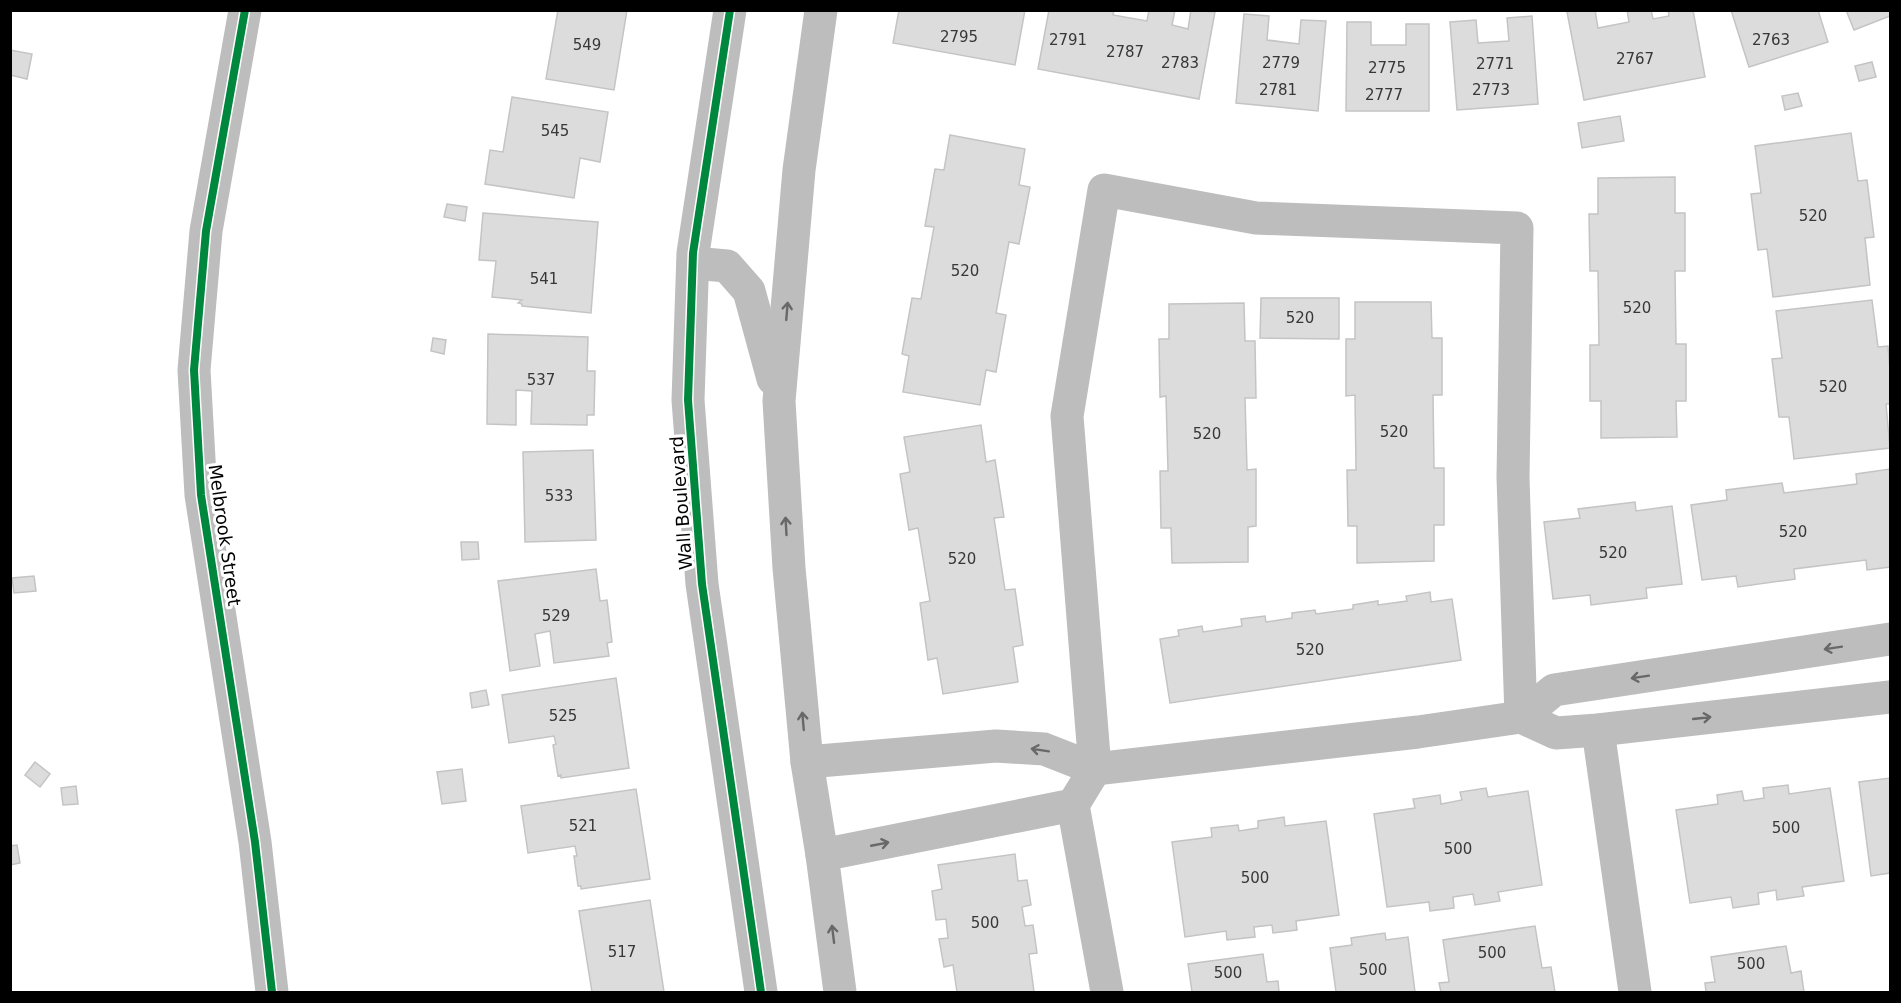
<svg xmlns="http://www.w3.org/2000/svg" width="1901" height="1003" viewBox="0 0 1901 1003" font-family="'DejaVu Sans',sans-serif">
	<rect width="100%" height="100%" fill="#fff"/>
	<g fill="#dcdcdc" stroke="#c4c4c4" stroke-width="1.5">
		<polygon points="558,10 627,10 614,90 546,79"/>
		<polygon points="899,10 1025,10 1015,65 893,43"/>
		<polygon points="1049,10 1114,10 1113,15 1147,21 1149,10 1175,10 1172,25 1188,29 1191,10 1215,12 1199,99 1038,69"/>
		<polygon points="1573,10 1595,10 1598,28 1629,22 1627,10 1651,10 1653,19 1669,16 1668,10 1693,10 1705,77 1584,100 1567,12"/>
		<polygon points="1731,10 1818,10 1828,42 1749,67"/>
		<polygon points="1846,10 1890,10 1890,16 1854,30"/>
		<polygon points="1244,14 1269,16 1267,40 1299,44 1301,20 1326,21 1318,111 1236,103"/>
		<polygon points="1532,16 1538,104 1457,110 1450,22 1476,20 1478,43 1509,41 1507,18"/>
		<polygon points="1347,22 1371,22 1371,45 1406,45 1406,24 1429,24 1429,111 1346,111"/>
		<polygon points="10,50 32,54 27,79 10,75"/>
		<polygon points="1872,62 1876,77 1859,81 1855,66"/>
		<polygon points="1798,93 1802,106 1785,110 1782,96"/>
		<polygon points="512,97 608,112 600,162 580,158 574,198 485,184 490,150 503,152"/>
		<polygon points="1620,116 1624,141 1582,148 1578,123"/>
		<polygon points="1851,133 1858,181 1867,180 1874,237 1865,238 1870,285 1773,297 1767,249 1758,250 1751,194 1761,193 1755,146"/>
		<polygon points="950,135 1025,149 1019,185 1030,187 1019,244 1009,242 996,313 1006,315 996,372 986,370 980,405 903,392 909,356 902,354 912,298 921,299 934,227 925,226 935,169 944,170"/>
		<polygon points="1675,177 1675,213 1685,213 1685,271 1675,271 1676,344 1686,344 1686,401 1676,401 1677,437 1601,438 1601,401 1590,401 1590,345 1599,345 1598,271 1590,271 1589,214 1598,214 1598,178"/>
		<polygon points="447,204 467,207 465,221 444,217"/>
		<polygon points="483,213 598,222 591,313 522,306 522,304 518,303 522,300 492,297 496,261 479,260"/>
		<polygon points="1261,298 1339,298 1339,339 1260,338"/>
		<polygon points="1872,300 1878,347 1888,346 1890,370 1890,404 1886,404 1890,448 1794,459 1789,417 1779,417 1772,359 1782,358 1776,311"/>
		<polygon points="1355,302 1431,302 1432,338 1442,338 1442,395 1433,395 1434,468 1444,468 1444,525 1434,525 1434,561 1357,563 1357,526 1348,526 1347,470 1356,470 1355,395 1346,396 1346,339 1355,339"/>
		<polygon points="1244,303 1245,341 1255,341 1256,398 1245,398 1247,470 1256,469 1256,526 1248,527 1248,562 1172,563 1171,528 1161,528 1160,471 1168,471 1166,396 1160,397 1159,339 1169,339 1169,304"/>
		<polygon points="488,334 588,337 587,371 595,371 594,415 587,415 587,425 531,424 532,391 516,390 516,425 487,424"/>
		<polygon points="433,338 446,340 444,354 431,351"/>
		<polygon points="981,425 986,462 995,460 1004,517 994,518 1005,590 1015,589 1023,645 1013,647 1018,682 943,694 937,658 928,660 920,603 930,601 918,528 909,530 900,474 910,472 904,437"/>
		<polygon points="593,450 596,540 525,542 523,452"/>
		<polygon points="1890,469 1890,567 1867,570 1866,560 1794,569 1795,579 1738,587 1736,576 1702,580 1691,505 1727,500 1726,490 1782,483 1784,493 1857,484 1856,474"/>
		<polygon points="1635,502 1636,511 1672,506 1682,584 1646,588 1647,598 1591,605 1590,595 1553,599 1544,522 1580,518 1578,509"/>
		<polygon points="461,542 478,542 479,559 462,560"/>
		<polygon points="596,569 600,601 607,600 612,642 607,643 609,656 554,663 550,631 535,634 540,666 510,671 498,581"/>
		<polygon points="34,576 36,591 14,593 12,578"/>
		<polygon points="1430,592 1431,602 1452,599 1461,660 1170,703 1160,639 1179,636 1178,630 1202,626 1203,632 1242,626 1241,619 1265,616 1266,622 1292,618 1292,613 1315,610 1316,614 1353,609 1353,605 1378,601 1378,605 1407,601 1406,596"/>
		<polygon points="616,678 629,768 561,778 561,775 558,776 553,745 556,744 554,736 509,743 502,695"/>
		<polygon points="486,690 489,705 472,708 470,693"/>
		<polygon points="35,762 50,774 40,787 25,775"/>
		<polygon points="462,769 466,801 442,804 437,772"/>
		<polygon points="1890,778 1890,873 1871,876 1859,782"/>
		<polygon points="1788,785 1789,794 1830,788 1844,881 1802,887 1804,896 1777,900 1776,890 1758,893 1759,904 1733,908 1731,897 1690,903 1676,810 1718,804 1717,795 1742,791 1744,801 1764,798 1763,788"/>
		<polygon points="76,786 78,804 63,805 61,788"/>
		<polygon points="1486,788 1488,797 1528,791 1542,885 1498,892 1500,901 1475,905 1473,894 1453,897 1454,908 1430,911 1429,902 1387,907 1374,814 1415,808 1413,799 1440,795 1441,804 1462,800 1460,792"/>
		<polygon points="636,789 650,879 581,889 581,886 578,886 574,856 577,856 575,846 528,853 521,806"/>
		<polygon points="1284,817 1285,826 1326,821 1339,915 1296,921 1297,930 1273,933 1272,925 1254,927 1255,937 1227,940 1226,931 1185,937 1172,842 1212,837 1211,828 1238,825 1239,831 1258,828 1258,821"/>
		<polygon points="17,845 20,863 10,865 10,846"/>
		<polygon points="1015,854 1018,881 1027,880 1031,905 1022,907 1025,926 1033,925 1037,953 1029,954 1034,992 957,992 953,965 944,967 939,939 948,938 946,919 936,920 932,891 942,889 938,865"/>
		<polygon points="650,900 664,992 592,992 579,911"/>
		<polygon points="1535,926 1542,968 1551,967 1555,992 1441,992 1439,983 1449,982 1443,940"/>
		<polygon points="1385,933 1386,940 1408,937 1415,992 1336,992 1330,948 1352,945 1351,938"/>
		<polygon points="1786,946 1791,973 1801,971 1804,992 1706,992 1705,983 1715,982 1711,957"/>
		<polygon points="1263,954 1267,982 1278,981 1279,992 1183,992 1192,992 1188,964"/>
	</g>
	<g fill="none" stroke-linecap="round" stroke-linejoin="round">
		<g stroke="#bdbdbd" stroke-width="33">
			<polyline points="245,10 206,231 194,370 201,495 255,842 272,992"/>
			<polyline points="730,10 693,253 688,400 702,584 761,992"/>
			<polyline points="821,10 799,170 779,401 789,568 807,762 822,855 840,992"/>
			<polyline points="693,263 727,266 749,291 773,379"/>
			<polyline points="1521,717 1556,733 1598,730 1890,697"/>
			<polyline points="1598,730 1635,992"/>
			<polyline points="807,762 996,746 1044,749 1095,769 1418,732 1521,717 1554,690 1890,639"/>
			<polyline points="1073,805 1107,992"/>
			<polyline points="822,855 1073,805 1095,769 1067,416 1104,190 1256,218 1517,228 1513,478 1521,717"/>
		</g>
		<g stroke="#fff" stroke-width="11">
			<g id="cycleway">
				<polyline points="245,10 206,231 194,370 201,495 255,842 272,992"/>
				<polyline points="730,10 693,253 688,400 702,584 761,992"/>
			</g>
		</g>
		<use href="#cycleway" stroke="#00873e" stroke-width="8"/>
	</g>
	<defs><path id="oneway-shaft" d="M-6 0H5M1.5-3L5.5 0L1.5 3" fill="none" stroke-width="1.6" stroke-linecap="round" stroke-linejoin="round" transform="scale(1.5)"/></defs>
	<g stroke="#686868">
		<use href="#oneway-shaft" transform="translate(787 311) rotate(-85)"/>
		<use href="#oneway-shaft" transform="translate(786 526) rotate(-93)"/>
		<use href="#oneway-shaft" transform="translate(1833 648) rotate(171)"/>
		<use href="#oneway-shaft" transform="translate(1640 677) rotate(171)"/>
		<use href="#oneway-shaft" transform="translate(1702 718) rotate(-6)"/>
		<use href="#oneway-shaft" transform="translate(803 721) rotate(-95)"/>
		<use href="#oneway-shaft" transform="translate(1040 750) rotate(-171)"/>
		<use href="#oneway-shaft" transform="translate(880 844) rotate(-11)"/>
		<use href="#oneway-shaft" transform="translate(833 934) rotate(-97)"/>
	</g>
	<g text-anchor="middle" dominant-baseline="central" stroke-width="6" stroke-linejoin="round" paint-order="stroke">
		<g font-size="15" fill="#373737">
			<text x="959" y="37">2795</text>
			<text x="1068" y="40">2791</text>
			<text x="1771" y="40">2763</text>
			<text x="587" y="45">549</text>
			<text x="1125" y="52">2787</text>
			<text x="1635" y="59">2767</text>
			<text x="1180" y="63">2783</text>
			<text x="1281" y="63">2779</text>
			<text x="1495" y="64">2771</text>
			<text x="1387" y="68">2775</text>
			<text x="1278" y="90">2781</text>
			<text x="1491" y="90">2773</text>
			<text x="1384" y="95">2777</text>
			<text x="555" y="131">545</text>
			<text x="1813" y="216">520</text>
			<text x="965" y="271">520</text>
			<text x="544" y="279">541</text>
			<text x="1637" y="308">520</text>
			<text x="1300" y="318">520</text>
			<text x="541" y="380">537</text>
			<text x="1833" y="387">520</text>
			<text x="1394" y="432">520</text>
			<text x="1207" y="434">520</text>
			<text x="559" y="496">533</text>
			<text x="1793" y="532">520</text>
			<text x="1613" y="553">520</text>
			<text x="962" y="559">520</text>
			<text x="556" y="616">529</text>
			<text x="1310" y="650">520</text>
			<text x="563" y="716">525</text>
			<text x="583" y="826">521</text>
			<text x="1786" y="828">500</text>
			<text x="1458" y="849">500</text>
			<text x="1255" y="878">500</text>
			<text x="985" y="923">500</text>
			<text x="622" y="952">517</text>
			<text x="1492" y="953">500</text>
			<text x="1751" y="964">500</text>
			<text x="1373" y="970">500</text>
			<text x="1228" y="973">500</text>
		</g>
		<g font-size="18" fill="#000" stroke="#fff">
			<text transform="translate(681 503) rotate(-94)">Wall Boulevard</text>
			<text transform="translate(225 535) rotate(82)">Melbrook Street</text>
		</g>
	</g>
	<rect width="1901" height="1003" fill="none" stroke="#000000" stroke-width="24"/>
</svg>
